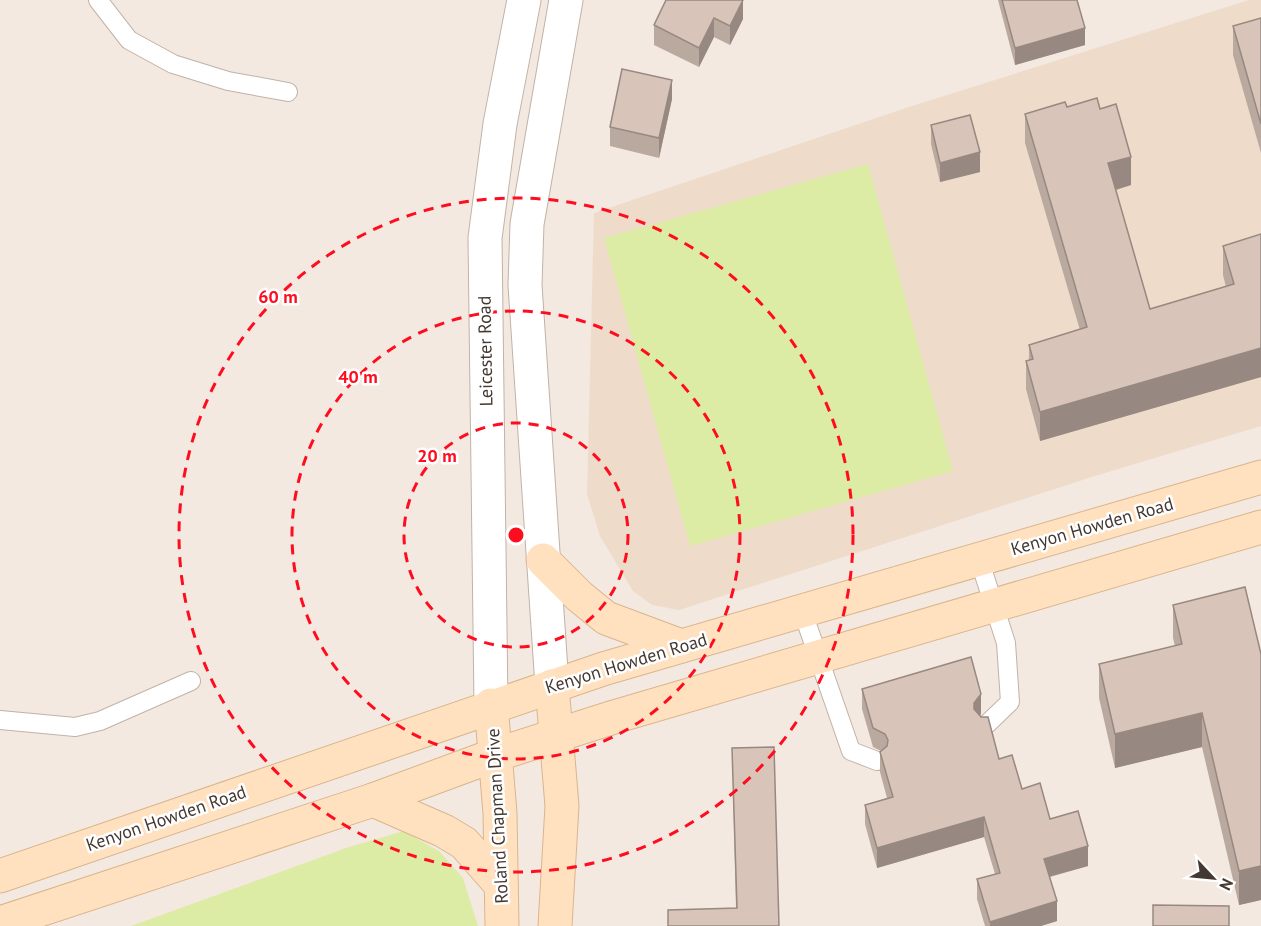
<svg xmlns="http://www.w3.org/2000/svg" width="1261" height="926" viewBox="0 0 1261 926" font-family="'PT Sans',sans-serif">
	<rect width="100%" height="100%" fill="#f3e9e1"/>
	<polygon fill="#eedbc9" points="1249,0 1261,0 1261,426 1095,476 679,610 652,605 633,591 600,536 587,494 594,213 909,107"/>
	<g fill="#dceca5">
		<polygon points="868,164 953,471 690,546 604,238"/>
		<polygon points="404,831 440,852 463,878 478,926 131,926 349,847"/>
	</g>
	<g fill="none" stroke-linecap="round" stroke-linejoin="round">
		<g stroke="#c1b2a6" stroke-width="20">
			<g id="lane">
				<polyline points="98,0 129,40 173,64 228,81 288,92"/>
				<polyline points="979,559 1006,643 1010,702 985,726"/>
				<polyline points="802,610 851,751 877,761"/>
				<polyline points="0,720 75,727 100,721 191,681"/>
			</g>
		</g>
		<g stroke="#c1b2a6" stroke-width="35">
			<g id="street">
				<polyline points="552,686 525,285 527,224 566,0"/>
				<polyline points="491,705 485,238 500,124 524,0"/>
			</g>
		</g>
		<g stroke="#dab58d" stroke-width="35">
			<g id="secondary">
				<polyline points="543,560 579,596 606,618 681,646"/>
				<polyline points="552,686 562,806 555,926"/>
				<polyline points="491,705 500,813 502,926"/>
				<polyline points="373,800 444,831 464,843 501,885"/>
				<polyline points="0,876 603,669 1261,477"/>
				<polyline points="0,923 373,800 495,755 614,717 1261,527"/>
			</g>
		</g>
		<use href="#lane" stroke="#fff" stroke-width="18"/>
		<use href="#street" stroke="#fff" stroke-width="33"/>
		<use href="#secondary" stroke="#ffe1bf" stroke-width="33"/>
	</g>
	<g fill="#baa99e">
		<polygon points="666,0 743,19 730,45 714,37 699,67 654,45 654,25"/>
		<polygon points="998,0 1077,0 1085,45 1015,65"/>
		<polygon points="1261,18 1261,153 1233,55 1233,26"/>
		<polygon points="672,99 659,158 610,146 610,127"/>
		<polygon points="1067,107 1100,109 1131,185 1116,190 1150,309 1226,287 1223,275 1223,246 1261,377 1040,441 1026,389 1026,361 1029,360 1029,345 1080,330 1025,143 1025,114"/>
		<polygon points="931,125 980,172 940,182 931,144"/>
		<polygon points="1173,605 1261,654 1261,900 1239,905 1202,747 1115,768 1099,698 1099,664 1175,646 1173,638"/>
		<polygon points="862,689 981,714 980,715 999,759 1022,789 1050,819 1088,866 1050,877 1057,921 1041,926 985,926 977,899 977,879 995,874 984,837 877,868 865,824 865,805 887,798 880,772 880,752 881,751 873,747 862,709"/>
		<polygon points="732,748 779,926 668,926 668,910 736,908"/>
	</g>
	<g fill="#978981">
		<polygon points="743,0 743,19 730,45 730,26"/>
		<polygon points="714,18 714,37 699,67 699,48"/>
		<polygon points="1085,28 1085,45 1015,65 1015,48"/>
		<polygon points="672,80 672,99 659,158 659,138"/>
		<polygon points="980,152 980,172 940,182 940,163"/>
		<polygon points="1131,157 1131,185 1108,192 1108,163"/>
		<polygon points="1261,348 1261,377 1040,441 1040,412"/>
		<polygon points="981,694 981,714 974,722 974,703"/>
		<polygon points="1202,713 1202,747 1115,768 1115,734"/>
		<polygon points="984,817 984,837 877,868 877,848"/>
		<polygon points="1088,846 1088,866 1044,878 1044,859"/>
		<polygon points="1261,866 1261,900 1239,905 1239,871"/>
		<polygon points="1057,901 1057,921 1041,926 990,926 990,922"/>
	</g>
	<g fill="#d8c4b8" stroke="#978981" stroke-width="1.5">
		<polygon points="666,0 743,0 730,26 714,18 699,48 654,25"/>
		<polygon points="1002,0 1077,0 1085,28 1015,48"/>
		<polygon points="1261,18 1261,124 1233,26"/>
		<polygon points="622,69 672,80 659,138 610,127"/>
		<polygon points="1097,98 1100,109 1116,104 1131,157 1108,163 1150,309 1234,284 1223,246 1261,234 1261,348 1040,412 1026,361 1033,359 1029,345 1087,327 1025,114 1065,102 1067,107"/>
		<polygon points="970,115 980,152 940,163 931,125"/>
		<polygon points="1245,587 1261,654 1261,866 1239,871 1202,713 1115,734 1099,664 1182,644 1173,605"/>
		<polygon points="971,657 981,694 974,703 974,709 981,717 988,717 999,759 1012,755 1022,789 1040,783 1050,819 1078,811 1088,846 1044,859 1057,901 990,922 977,879 1000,873 984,817 877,848 865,805 893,797 880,752 887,746 888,740 885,734 873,728 862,689"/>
		<polygon points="774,747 779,926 668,926 668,910 737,908 732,748"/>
		<polygon points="1153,905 1229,906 1229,926 1153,926"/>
	</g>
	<g fill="none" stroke="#ff0c1e" stroke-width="3" stroke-dasharray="10 8">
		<circle cx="516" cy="535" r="112"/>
		<circle cx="516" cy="535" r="224"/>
		<circle cx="516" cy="535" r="337"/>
	</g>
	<g text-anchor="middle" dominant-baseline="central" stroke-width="5" stroke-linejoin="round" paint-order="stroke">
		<g font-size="18" fill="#443932" stroke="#fff">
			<text transform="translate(485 351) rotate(-91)">Leicester Road</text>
			<text transform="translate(1092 526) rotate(-16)">Kenyon Howden Road</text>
			<text transform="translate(626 663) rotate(-17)">Kenyon Howden Road</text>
			<text transform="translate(497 816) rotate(-93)">Roland Chapman Drive</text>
			<text transform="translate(166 818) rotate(-19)">Kenyon Howden Road</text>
		</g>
	</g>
	<circle cx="516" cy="535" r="9" fill="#ff0c1e" stroke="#fff" stroke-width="3"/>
	<g font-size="18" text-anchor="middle" font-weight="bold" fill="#ff0c1e" stroke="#fff" stroke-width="5" stroke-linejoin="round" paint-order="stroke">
		<text x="278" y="303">60 m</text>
		<text x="358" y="383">40 m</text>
		<text x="437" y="462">20 m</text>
	</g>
	<g transform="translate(1213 878) rotate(116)" stroke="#ffffff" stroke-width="4.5" paint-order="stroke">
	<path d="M0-4.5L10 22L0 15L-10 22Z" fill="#443932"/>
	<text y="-9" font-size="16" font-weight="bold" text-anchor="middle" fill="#443932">N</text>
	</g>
</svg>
